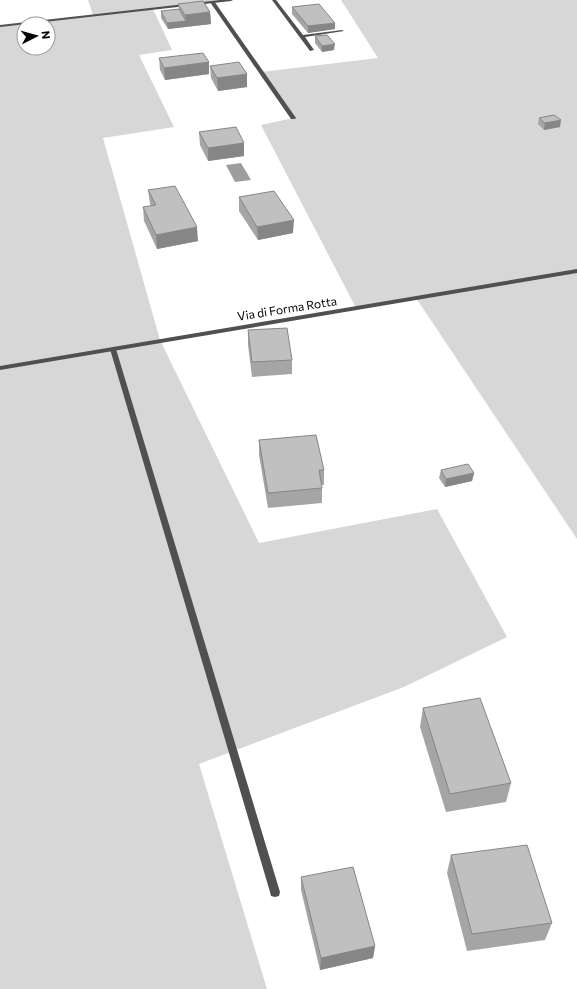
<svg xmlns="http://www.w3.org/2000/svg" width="577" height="989" viewBox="0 0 577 989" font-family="Commissioner,sans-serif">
	<rect width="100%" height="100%" fill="#fff"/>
	<g fill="#d7d7d7" fill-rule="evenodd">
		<path d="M 88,0 L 231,0 L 153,9 L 172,50 L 139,55 L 174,127 L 103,138 L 160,340 L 259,543 L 437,509 L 507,637 L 404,687 L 199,764 L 267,989 L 0,989 L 0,26 L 93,15 ZM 24,24 L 48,24 L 48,48 L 24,48 Z"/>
		<polygon points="341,0 577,0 577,539 416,298 356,308 261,125 293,118 261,72 378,58"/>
	</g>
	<polygon fill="#9e9e9e" points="241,163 251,180 235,182 226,165"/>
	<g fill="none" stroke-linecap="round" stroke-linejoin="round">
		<g fill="#505050" fill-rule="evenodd">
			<polygon points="272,0 276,0 303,35 342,30 344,31 305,37 314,50 310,51"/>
			<polygon points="210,1 214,1 296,118 295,119 291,119 210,2"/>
			<polygon points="113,347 116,349 280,892 279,896 275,897 271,896 270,892 110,349"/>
		</g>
		<g fill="#505050" fill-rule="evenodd">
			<polygon points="220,0 233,0 231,1 0,27 0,25"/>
			<polygon points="577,269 577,273 0,370 0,366"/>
		</g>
	</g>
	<g fill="#a5a5a5">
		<polygon points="178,4 210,12 211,24 168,29 161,18 161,11 179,9"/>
		<polygon points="292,7 335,29 308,33 292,14"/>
		<polygon points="315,36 334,50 322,52 315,43"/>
		<polygon points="159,58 209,62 209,74 165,80 160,70"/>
		<polygon points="210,66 247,74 247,87 218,91 211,78"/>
		<polygon points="539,118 560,127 544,130 538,124"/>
		<polygon points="199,132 244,143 244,156 208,161 200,145"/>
		<polygon points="148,190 198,241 157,249 144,221 143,207 151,206 150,204"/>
		<polygon points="239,197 293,233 258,240 239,211"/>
		<polygon points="248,330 292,360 292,374 252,377 248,345"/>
		<polygon points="259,440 324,470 324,485 322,485 322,503 268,508 259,455"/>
		<polygon points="441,470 474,473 472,481 445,487 439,478"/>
		<polygon points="423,708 511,783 506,802 446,812 420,727"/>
		<polygon points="451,855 552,923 545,940 467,951 447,873"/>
		<polygon points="301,877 375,946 373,958 320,970 301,890"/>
	</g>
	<g fill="#868686">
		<polygon points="210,12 211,24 168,29 167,23 186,21 185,15"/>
		<polygon points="335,23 335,29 308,33 308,26"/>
		<polygon points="335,44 334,50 322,52 322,46"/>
		<polygon points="209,62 209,74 165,80 164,68"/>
		<polygon points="247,74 247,87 218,91 217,78"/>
		<polygon points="561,120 560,127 544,130 545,123"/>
		<polygon points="244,143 244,156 208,161 208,148"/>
		<polygon points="294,220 293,233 258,240 257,227"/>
		<polygon points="197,227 198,241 157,249 156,235"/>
		<polygon points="474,473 472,481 445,487 446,479"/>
		<polygon points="375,946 373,958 320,970 321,958"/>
	</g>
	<g fill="#c0c0c0" stroke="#868686">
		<polygon points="203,1 210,12 185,15 178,4"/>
		<polygon points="319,4 335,23 308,26 292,7"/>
		<polygon points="179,9 186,21 167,23 161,11"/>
		<polygon points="327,35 335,44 322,46 315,36"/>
		<polygon points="203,53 209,62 164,68 159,58"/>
		<polygon points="239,62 247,74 217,78 210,66"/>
		<polygon points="554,115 561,120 545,123 539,118"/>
		<polygon points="236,127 244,143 208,148 199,132"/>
		<polygon points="175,186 197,227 156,235 143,207 156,205 148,190"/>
		<polygon points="274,191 294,220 257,227 239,197"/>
		<polygon points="287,328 292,360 252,362 248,330"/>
		<polygon points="316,435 324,470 319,470 322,488 268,493 259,440"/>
		<polygon points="468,464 474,473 446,479 441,470"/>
		<polygon points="480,698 511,783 450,794 423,708"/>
		<polygon points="527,845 552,923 472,934 451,855"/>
		<polygon points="353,867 375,946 321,958 301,877"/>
	</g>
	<g text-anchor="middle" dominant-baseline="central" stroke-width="4" stroke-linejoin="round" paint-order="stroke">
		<g font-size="12" fill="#000" stroke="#fff">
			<text transform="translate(287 308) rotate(-9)">Via di Forma Rotta</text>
		</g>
	</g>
	<g transform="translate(36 36) rotate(84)"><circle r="19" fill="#ffffff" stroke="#999999"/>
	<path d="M0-3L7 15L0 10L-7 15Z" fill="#000000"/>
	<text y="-6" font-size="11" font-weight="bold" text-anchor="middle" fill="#000000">N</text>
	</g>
</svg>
